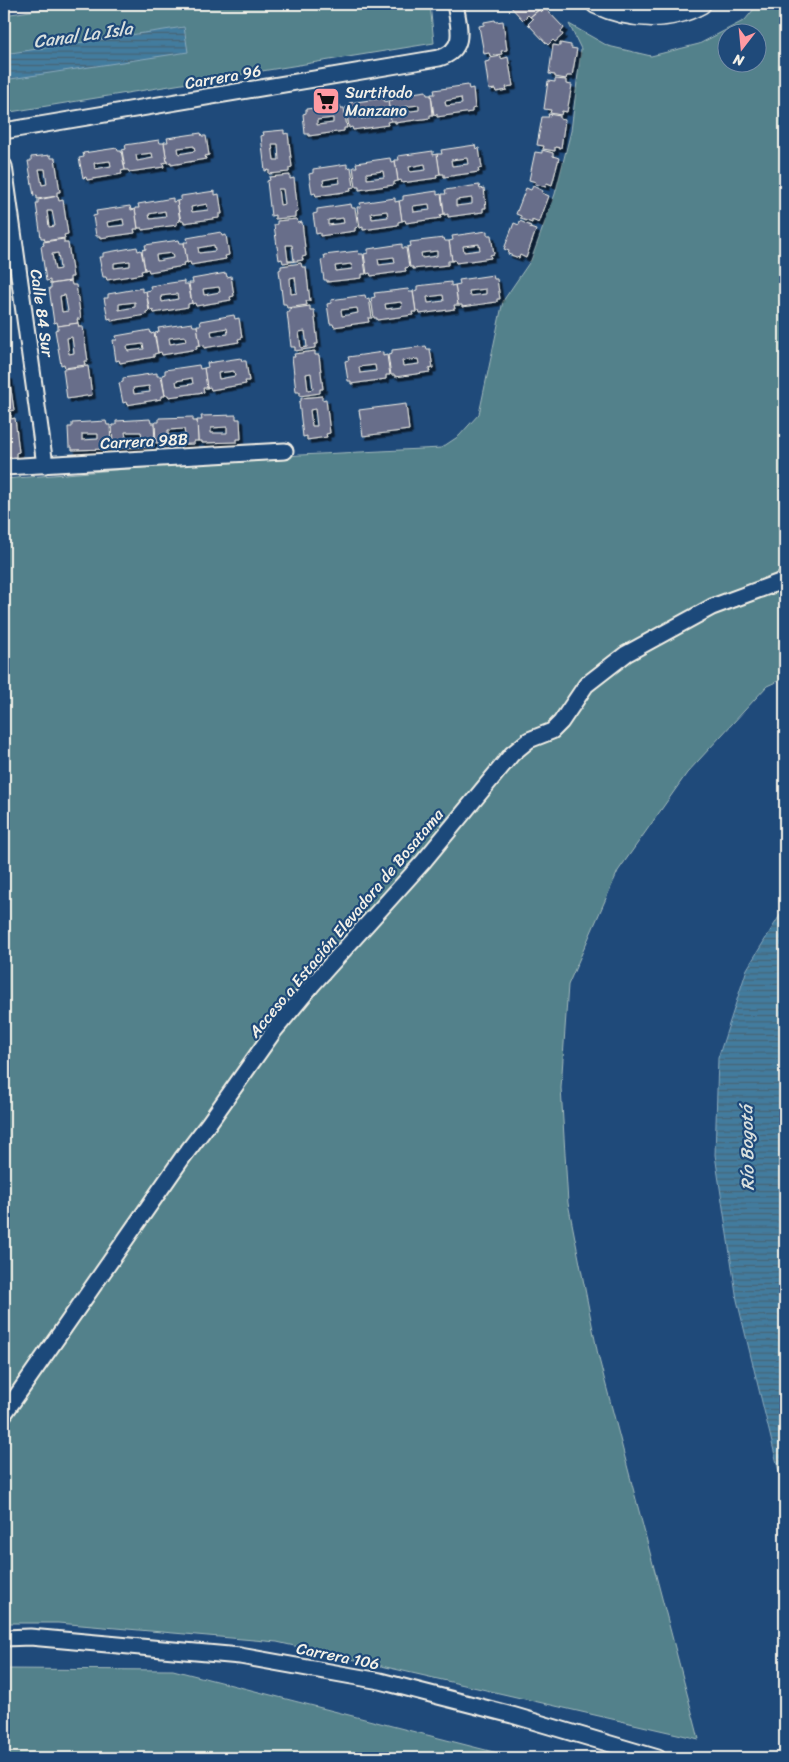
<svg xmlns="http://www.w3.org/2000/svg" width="789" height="1762" viewBox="0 0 789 1762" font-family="Sriracha,sans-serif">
	<defs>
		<pattern id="water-rules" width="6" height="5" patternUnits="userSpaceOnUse" patternTransform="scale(1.25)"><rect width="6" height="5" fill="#437b9e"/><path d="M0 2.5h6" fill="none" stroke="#466476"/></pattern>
		<filter id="shadow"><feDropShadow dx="3.5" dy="3.5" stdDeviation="0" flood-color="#0009"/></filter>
	</defs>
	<rect width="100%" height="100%" fill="#1f4a7a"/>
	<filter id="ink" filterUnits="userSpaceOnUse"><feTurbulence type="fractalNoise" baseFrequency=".02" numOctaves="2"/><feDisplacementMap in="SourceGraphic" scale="10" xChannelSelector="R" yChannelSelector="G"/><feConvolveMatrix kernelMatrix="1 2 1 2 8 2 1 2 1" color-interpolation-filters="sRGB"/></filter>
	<g filter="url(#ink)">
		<g fill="#52818b" stroke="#a3b9ba" fill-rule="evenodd">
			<polygon points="77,4 430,4 434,43 4,113 4,15"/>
			<path d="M 758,4 L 785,4 L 785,678 L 767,686 L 687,773 L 618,871 L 568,985 L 561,1088 L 568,1203 L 598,1355 L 699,1739 L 277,1642 L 58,1623 L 4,1623 L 4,479 L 300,455 L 441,448 L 459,436 L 479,414 L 503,301 L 531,260 L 555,194 L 571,131 L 581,49 L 569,24 L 608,46 L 651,56 L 699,44 L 745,20 ZM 726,32 L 756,32 L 756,62 L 726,62 Z"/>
			<polygon points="4,1669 173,1670 517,1758 4,1758"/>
		</g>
		<g fill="url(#water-rules)" stroke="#8aaabc">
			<polygon points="184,27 188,52 4,80 4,54"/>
			<polygon points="785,907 785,1085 782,1106 785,1146 785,1496 737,1300 715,1155 718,1058 747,969"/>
		</g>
		<g fill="#676e8a" stroke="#f4f1e8" fill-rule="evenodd" filter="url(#shadow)">
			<polygon points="508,4 539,4 536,7 538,10 530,17 528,15 523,20"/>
			<polygon points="545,8 564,28 561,32 563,35 555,42 553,40 548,45 528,24 533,19 530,17 539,10 541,12"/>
			<polygon points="495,20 496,22 503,21 507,50 501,51 502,54 490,56 489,53 484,54 479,26 484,25 484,22"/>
			<polygon points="560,43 571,45 571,48 577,49 572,76 567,76 566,79 555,77 555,75 549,74 553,45 560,46"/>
			<polygon points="501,56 501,59 508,57 513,86 506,87 507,90 496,92 495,89 489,90 485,62 490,61 490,58"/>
			<polygon points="555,79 566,80 566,84 572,85 567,112 562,111 561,115 550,113 551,110 544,109 548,81 555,82"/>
			<path d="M 468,85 L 469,89 L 473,88 L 475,108 L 472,109 L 472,112 L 437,117 L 437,114 L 434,115 L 431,94 L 435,94 L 434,90 ZM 461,98 L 462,104 L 446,106 L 445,101 Z"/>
			<path d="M 426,91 L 427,95 L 431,95 L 433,115 L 430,115 L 430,118 L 395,123 L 395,121 L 391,121 L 388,101 L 393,100 L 392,96 ZM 419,105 L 419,110 L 403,112 L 402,107 Z"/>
			<path d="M 384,98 L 384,102 L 388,101 L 391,121 L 387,122 L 388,125 L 353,130 L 352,127 L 349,128 L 346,107 L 350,107 L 349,103 ZM 376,111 L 377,117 L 361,119 L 360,114 Z"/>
			<path d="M 340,105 L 341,108 L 344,108 L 347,128 L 344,128 L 344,131 L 309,136 L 309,134 L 305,134 L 303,114 L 306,113 L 306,109 ZM 333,118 L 333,123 L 317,125 L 317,120 Z"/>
			<polygon points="548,114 560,116 560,119 565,120 561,148 555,147 555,151 543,149 544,146 537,145 542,117 549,117"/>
			<path d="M 284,130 L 284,134 L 288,133 L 292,167 L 289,168 L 289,172 L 269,174 L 269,170 L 265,171 L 261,136 L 264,135 L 263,132 ZM 272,144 L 278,144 L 279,160 L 274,160 Z"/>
			<path d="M 201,133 L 202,136 L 206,136 L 209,155 L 205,156 L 206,159 L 171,165 L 171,162 L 167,163 L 164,142 L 168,142 L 167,138 ZM 194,146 L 195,151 L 179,154 L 178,148 Z"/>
			<path d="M 159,140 L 160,143 L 164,143 L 167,162 L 163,163 L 164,167 L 129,172 L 128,170 L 125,170 L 122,150 L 126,149 L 125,145 ZM 152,153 L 153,158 L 137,161 L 136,155 Z"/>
			<path d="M 475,145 L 476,149 L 479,148 L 482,168 L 478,169 L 479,172 L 444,177 L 444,174 L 440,174 L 437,154 L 442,154 L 441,150 ZM 467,158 L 468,164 L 452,166 L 451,160 Z"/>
			<path d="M 117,148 L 118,151 L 121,151 L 125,170 L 121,171 L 122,174 L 87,180 L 86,177 L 83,178 L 79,158 L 84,157 L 83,153 ZM 110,161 L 111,166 L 95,169 L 94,163 Z"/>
			<polygon points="542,150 553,153 553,156 559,158 552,185 547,183 546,187 535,184 536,182 529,180 535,152 542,153"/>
			<path d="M 433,151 L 433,155 L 437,154 L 440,174 L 436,175 L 437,178 L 402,183 L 401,180 L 398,181 L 395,160 L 399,160 L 398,156 ZM 425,164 L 426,170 L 410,172 L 409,167 Z"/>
			<path d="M 51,155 L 51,158 L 55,158 L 60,192 L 57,192 L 57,196 L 37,199 L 37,195 L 34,196 L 28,161 L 31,161 L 31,157 ZM 39,169 L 45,169 L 47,184 L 42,185 Z"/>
			<path d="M 390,158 L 391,162 L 395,161 L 398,181 L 394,182 L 394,185 L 359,190 L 359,187 L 356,187 L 353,167 L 357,167 L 356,163 ZM 383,171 L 384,177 L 367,179 L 367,173 Z"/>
			<path d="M 347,164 L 347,168 L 351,167 L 354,187 L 350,188 L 351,191 L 316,196 L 315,193 L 312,194 L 309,174 L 313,173 L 313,169 ZM 339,177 L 340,183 L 324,185 L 323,180 Z"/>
			<path d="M 290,175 L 290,179 L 294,178 L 298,212 L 295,213 L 295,217 L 275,219 L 275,215 L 271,216 L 267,181 L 270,180 L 269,177 ZM 278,189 L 283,189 L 285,204 L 280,205 Z"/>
			<path d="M 479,185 L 480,189 L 484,188 L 486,208 L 483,208 L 483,212 L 448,217 L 448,214 L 444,215 L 442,194 L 446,194 L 445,190 ZM 472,198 L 472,204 L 456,206 L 456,200 Z"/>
			<polygon points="533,186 543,191 542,193 549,196 539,223 532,220 532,223 521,219 521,216 516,214 526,188 531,190"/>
			<path d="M 215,191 L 215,195 L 219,194 L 222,214 L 219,214 L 219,218 L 184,223 L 184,221 L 181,221 L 177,201 L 181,200 L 181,196 ZM 207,204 L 208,210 L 192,212 L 191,207 Z"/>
			<path d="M 437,191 L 437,195 L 441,194 L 444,214 L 440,215 L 441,218 L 406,223 L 405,220 L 402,221 L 399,201 L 403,200 L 403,196 ZM 429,204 L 430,210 L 414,212 L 413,206 Z"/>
			<path d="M 58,196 L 59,201 L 63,200 L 68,234 L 64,235 L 65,238 L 45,241 L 44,238 L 41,238 L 36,203 L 38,203 L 38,200 ZM 47,211 L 52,211 L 55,226 L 49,227 Z"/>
			<path d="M 173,198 L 173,202 L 177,201 L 180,221 L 177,222 L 177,225 L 142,230 L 142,228 L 138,228 L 135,208 L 139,208 L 138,204 ZM 165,211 L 166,217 L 150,219 L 149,214 Z"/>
			<path d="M 395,198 L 395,202 L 399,201 L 402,221 L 398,222 L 398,225 L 363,230 L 363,227 L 360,228 L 357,207 L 361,207 L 360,203 ZM 387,211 L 388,217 L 372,219 L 371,213 Z"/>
			<path d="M 351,204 L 352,208 L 355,208 L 358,227 L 355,228 L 355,231 L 320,236 L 320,233 L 316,234 L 313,214 L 317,213 L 317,209 ZM 343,218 L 344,223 L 328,225 L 328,220 Z"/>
			<path d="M 130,206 L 131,210 L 135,209 L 138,229 L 134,229 L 135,233 L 100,238 L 100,236 L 96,236 L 93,216 L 97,215 L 96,211 ZM 123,219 L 124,225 L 108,227 L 107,222 Z"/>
			<path d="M 297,219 L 298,223 L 302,222 L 306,256 L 302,257 L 303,260 L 283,263 L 282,259 L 279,260 L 274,225 L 277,224 L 277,221 ZM 286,245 L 292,245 L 294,261 L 288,261 Z"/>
			<polygon points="520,221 531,226 530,228 536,230 526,258 520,255 519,258 508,254 509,251 504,249 514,223 519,225"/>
			<path d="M 487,231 L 487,235 L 491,235 L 494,254 L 490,255 L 491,258 L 456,263 L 455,260 L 452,261 L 449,241 L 453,240 L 452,236 ZM 479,244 L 480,250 L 464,252 L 463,246 Z"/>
			<path d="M 221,232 L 222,236 L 226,235 L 229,255 L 225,256 L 226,259 L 191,265 L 190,262 L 187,263 L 184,242 L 188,242 L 187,238 ZM 214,245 L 215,251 L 199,253 L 198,248 Z"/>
			<path d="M 444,238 L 445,241 L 449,241 L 452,261 L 448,261 L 448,265 L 413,269 L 413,267 L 410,267 L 407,247 L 411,246 L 410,242 ZM 437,251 L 437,256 L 422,258 L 421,253 Z"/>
			<path d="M 64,239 L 64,243 L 68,243 L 73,277 L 70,277 L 70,281 L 50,284 L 50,280 L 46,281 L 41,246 L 44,245 L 43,242 ZM 58,253 L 60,269 L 55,270 L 52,254 Z"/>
			<path d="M 179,240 L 180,243 L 184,243 L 187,262 L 183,263 L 184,266 L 149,272 L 148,269 L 145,270 L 142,250 L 146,249 L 145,245 ZM 172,253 L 173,258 L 157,261 L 156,255 Z"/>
			<path d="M 402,244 L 402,248 L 406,248 L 409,267 L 405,268 L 406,271 L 371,276 L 370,273 L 367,274 L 364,254 L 368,253 L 368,249 ZM 394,257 L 395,263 L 379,265 L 378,259 Z"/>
			<path d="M 137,247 L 138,251 L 141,250 L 145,270 L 141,271 L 142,274 L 107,280 L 106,277 L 103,277 L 99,257 L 103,257 L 103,253 ZM 130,261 L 130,266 L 114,268 L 114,263 Z"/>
			<path d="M 358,251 L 359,254 L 363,254 L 366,274 L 362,274 L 362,278 L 327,282 L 327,280 L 324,280 L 321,260 L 325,259 L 324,255 ZM 351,264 L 352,269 L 336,271 L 335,266 Z"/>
			<path d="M 301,263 L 302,267 L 306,267 L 310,301 L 306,301 L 307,305 L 287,308 L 286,304 L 283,304 L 279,270 L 281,269 L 281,266 ZM 295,277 L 297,293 L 291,294 L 290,278 Z"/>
			<path d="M 226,273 L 227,277 L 231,276 L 234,296 L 230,297 L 231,300 L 196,306 L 195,303 L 192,304 L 189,283 L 193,283 L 192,279 ZM 219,287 L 220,292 L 204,295 L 203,289 Z"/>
			<path d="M 493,275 L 494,279 L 497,279 L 500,299 L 497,299 L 497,302 L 462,307 L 462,305 L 458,305 L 455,285 L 460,284 L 459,280 ZM 486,289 L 486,294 L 470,296 L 469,291 Z"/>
			<path d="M 71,281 L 72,285 L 76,285 L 81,319 L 77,319 L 78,323 L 58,326 L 57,322 L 54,323 L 49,288 L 51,288 L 51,284 ZM 65,295 L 68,311 L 62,312 L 60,296 Z"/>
			<path d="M 184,281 L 184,284 L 188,284 L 192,303 L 188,304 L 188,307 L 154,313 L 153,310 L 150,311 L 146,291 L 151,290 L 150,286 ZM 177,294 L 178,299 L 162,302 L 161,296 Z"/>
			<path d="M 451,282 L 451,286 L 455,285 L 458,305 L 454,305 L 455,309 L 420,314 L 419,311 L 416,311 L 413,291 L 417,290 L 417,286 ZM 443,295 L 444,301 L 428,303 L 427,297 Z"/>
			<path d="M 142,288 L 142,292 L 146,291 L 149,311 L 146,312 L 146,315 L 111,321 L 111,318 L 108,319 L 104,298 L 108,298 L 108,294 ZM 135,302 L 135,307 L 119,310 L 119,304 Z"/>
			<path d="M 408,289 L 409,292 L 413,292 L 416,312 L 412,312 L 413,315 L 377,320 L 377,318 L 374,318 L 371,298 L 375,297 L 374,293 ZM 401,302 L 402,307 L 386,309 L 385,304 Z"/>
			<path d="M 365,295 L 366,299 L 369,298 L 372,318 L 368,318 L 369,322 L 334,327 L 333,324 L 330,324 L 327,304 L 331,303 L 331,300 ZM 357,308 L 358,313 L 342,316 L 341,310 Z"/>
			<path d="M 310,306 L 310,310 L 314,310 L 318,344 L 315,344 L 315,348 L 295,351 L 295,347 L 291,347 L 287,312 L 290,312 L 289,309 ZM 305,331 L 307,347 L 301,348 L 299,332 Z"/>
			<path d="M 234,315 L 235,319 L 239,318 L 242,338 L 238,339 L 239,342 L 204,348 L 204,345 L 200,346 L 197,325 L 201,325 L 200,321 ZM 227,328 L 228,334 L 212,336 L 211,331 Z"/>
			<path d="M 78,323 L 79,327 L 83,327 L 88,361 L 84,361 L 85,365 L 65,368 L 64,364 L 61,365 L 55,330 L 58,329 L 58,326 ZM 72,337 L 74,353 L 69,354 L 67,338 Z"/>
			<path d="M 192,323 L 193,326 L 197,326 L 200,345 L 196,346 L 197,349 L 162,355 L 161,352 L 158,353 L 155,333 L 159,332 L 158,328 ZM 185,336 L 186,341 L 170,344 L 169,338 Z"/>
			<path d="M 150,330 L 151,334 L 154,333 L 158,353 L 154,354 L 154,357 L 120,363 L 119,360 L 116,361 L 113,340 L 117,340 L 116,336 ZM 143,344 L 144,349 L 128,351 L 127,346 Z"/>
			<path d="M 426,346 L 427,349 L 430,349 L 433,368 L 429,369 L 430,372 L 395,377 L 395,375 L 391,375 L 388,355 L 392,354 L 392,350 ZM 418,359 L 419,364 L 403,366 L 402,361 Z"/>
			<path d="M 315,351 L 315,355 L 319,355 L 323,389 L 320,389 L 320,393 L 300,396 L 300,392 L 296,392 L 292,357 L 295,357 L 294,354 ZM 311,373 L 313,389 L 308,390 L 306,374 Z"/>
			<path d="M 383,352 L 383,356 L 387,355 L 390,375 L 386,375 L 386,379 L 351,384 L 351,381 L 348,381 L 345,361 L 349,360 L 348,357 ZM 375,365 L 376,371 L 360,373 L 359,367 Z"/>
			<path d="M 241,358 L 242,361 L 246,361 L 249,381 L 245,381 L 246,384 L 211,390 L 210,387 L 207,388 L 204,368 L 208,367 L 207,363 ZM 234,371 L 235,376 L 219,379 L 218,373 Z"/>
			<path d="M 199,365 L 200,369 L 204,368 L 207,388 L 203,388 L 204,392 L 169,397 L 168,395 L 165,395 L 162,375 L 165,374 L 165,370 ZM 192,378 L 193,384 L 177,386 L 176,381 Z"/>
			<polygon points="88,366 92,395 67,399 63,369"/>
			<polygon points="5,372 6,377 9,376 14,410 10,411 10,415 4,415 4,373"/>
			<path d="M 157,373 L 157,376 L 161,376 L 165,396 L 161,396 L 161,399 L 127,405 L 126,402 L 123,403 L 119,383 L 123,382 L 123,378 ZM 149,386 L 150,392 L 134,394 L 133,388 Z"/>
			<path d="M 322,396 L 322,400 L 326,399 L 330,433 L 326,434 L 327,437 L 307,440 L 307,436 L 303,437 L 299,402 L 301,401 L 301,398 ZM 315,409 L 317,426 L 312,426 L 310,410 Z"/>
			<polygon points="406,404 409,430 363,436 359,410"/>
			<polygon points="4,415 11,415 11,419 15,418 19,452 16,453 16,457 4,458 4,445 6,445"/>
			<path d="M 236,415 L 236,419 L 240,419 L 241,439 L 237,439 L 237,442 L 202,443 L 202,441 L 198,441 L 197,420 L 202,420 L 201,416 ZM 227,427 L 227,433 L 211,433 L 211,428 Z"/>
			<path d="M 193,417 L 193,421 L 197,421 L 198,441 L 194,441 L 194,444 L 159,445 L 159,443 L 156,443 L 155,422 L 159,422 L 159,418 ZM 184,429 L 185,435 L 168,435 L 168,430 Z"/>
			<path d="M 150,419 L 151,423 L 154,423 L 155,443 L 151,443 L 152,447 L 116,448 L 116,445 L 113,445 L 112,425 L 116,425 L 116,421 ZM 125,432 L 141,432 L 142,437 L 126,438 Z"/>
			<path d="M 106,421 L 107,425 L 110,425 L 111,445 L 108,445 L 108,449 L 72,450 L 72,447 L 69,447 L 68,427 L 72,427 L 72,423 ZM 82,434 L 98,434 L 98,439 L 82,440 Z"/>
		</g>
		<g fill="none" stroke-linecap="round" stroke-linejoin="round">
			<g stroke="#f4f1e8" stroke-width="19">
				<g id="minor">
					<path d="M 4,131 L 439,58 C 467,50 459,27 455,4"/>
					<polyline points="4,166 45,465"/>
					<polyline points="4,467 285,451"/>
					<polyline points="4,1414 183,1157 209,1123 274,1031 313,984 423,862 512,754 529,740 552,731 561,722 586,685 626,654 712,607 785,580"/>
					<polyline points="4,1638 30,1637 240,1656 380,1681 512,1715 658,1758"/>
				</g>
			</g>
			<g stroke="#f4f1e8" stroke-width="22">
				<path id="major" d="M 596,4 C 628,19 669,22 701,4"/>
			</g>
			<use href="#minor" stroke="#1f4a7a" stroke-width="15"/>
			<use href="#major" stroke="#1f4a7a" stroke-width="19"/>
		</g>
	</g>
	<defs>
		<g id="supermarket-square" transform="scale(1.4375)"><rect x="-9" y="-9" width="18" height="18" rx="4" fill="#ff9aa2" stroke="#1f4a7a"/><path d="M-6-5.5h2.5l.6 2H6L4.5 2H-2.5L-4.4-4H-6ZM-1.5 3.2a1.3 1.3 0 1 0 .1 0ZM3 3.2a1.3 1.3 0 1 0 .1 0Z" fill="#111"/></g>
	</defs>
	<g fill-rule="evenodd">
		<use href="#supermarket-square" x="326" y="101"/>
	</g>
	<g text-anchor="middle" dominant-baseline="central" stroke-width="4.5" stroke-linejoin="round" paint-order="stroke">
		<g font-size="16" fill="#f4f1e8" stroke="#1f4a7a">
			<text transform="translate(223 77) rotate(-10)">Carrera 96</text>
			<text transform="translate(42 313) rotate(82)">Calle 84 Sur</text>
			<text transform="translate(144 441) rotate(-3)">Carrera 98B</text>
			<text transform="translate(346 923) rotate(-50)">Acceso a Estación Elevadora de Bosatama</text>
			<text transform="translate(338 1656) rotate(11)">Carrera 106</text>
		</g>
		<g font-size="16" fill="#f4f1e8" stroke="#1f4a7a" text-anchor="start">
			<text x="345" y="92">Surtitodo<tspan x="345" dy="18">Manzano</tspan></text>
		</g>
		<g font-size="18" font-style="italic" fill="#d9dfdd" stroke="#1f4a7a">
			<text transform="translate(83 35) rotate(-8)">Canal La Isla</text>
			<text transform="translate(747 1148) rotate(-91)">Río Bogotá</text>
		</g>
	</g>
	<rect width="789" height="1762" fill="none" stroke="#1f4a7a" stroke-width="20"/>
	<rect x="10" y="10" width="769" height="1742" fill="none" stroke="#f4f1e8" stroke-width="2" filter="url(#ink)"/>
	<g transform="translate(742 48) rotate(196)"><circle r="24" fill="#1f4a7a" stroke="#748da6"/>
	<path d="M0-4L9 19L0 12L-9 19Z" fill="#ff9aa2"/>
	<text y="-8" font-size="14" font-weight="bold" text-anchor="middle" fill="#f4f1e8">N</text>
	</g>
</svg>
